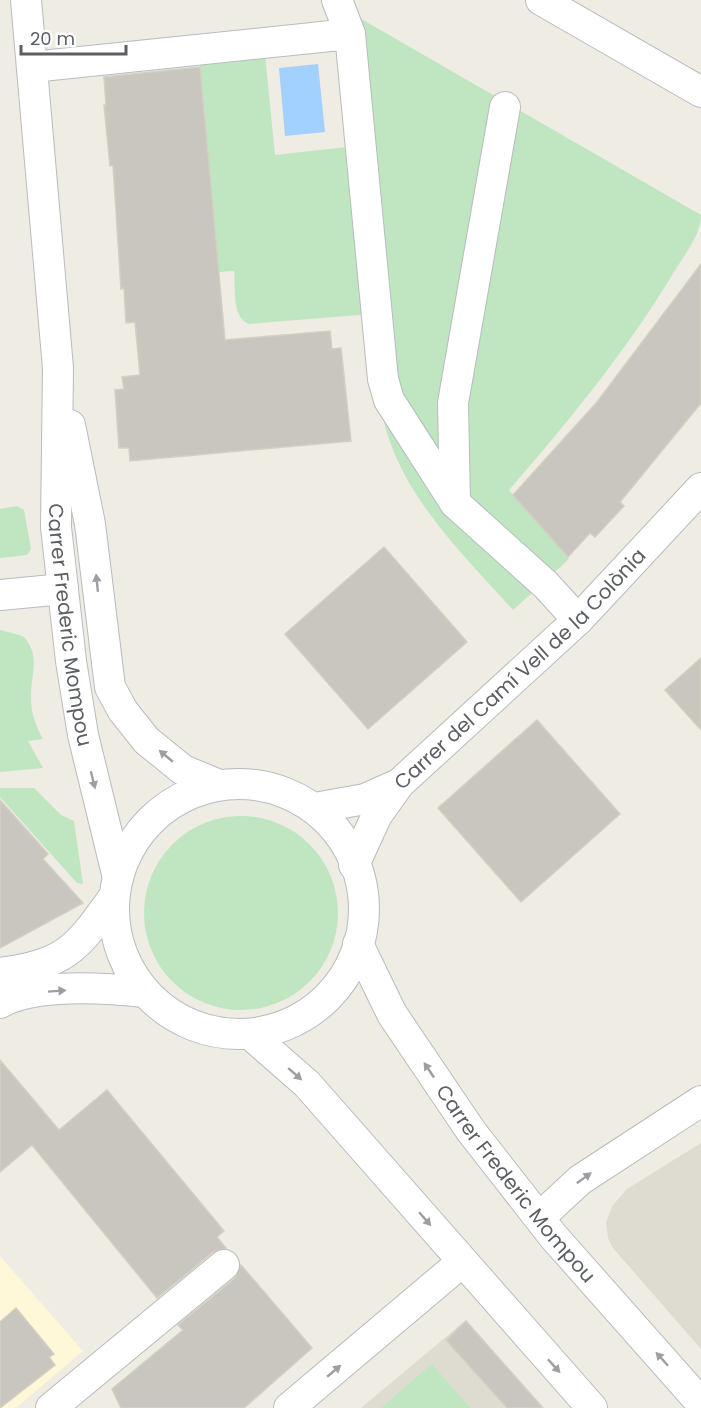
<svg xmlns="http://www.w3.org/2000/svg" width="701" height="1408" viewBox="0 0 701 1408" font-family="Poppins,sans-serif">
	<rect width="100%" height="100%" fill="#eeece3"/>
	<polygon fill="#fef8d8" points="0,1256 83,1351 16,1408 0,1408"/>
	<g fill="#dedcd1">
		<polygon points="701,1143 701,1349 613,1248 608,1238 606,1222 613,1205 627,1189"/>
		<polygon points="466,1320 544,1408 361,1408"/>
	</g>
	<g fill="#bfe6c1">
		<path d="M 344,9 L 701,215 C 701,235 684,255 674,272 C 627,350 569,421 509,490 L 569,559 L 513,610 C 462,553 401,496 383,418 C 376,385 375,348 371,314 L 249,324 C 231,317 236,287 234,271 L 219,272 L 200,62 L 265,55 L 275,155 L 356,146 Z"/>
		<polygon points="17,506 24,510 31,549 27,555 0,558 0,509"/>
		<path d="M 0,630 L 23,636 C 42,656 30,674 31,699 C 31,714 36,726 43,739 L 28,741 L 43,768 L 0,772 Z"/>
		<polygon points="0,788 34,788 61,815 74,821 83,884 77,883 0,797"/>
		<circle cx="241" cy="913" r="97"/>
		<polygon points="432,1364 470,1408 381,1408"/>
	</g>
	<polygon fill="#a2d1ff" points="318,64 325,132 285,136 279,68"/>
	<g fill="#c9c6c0" stroke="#d3cfc1" stroke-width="1.5">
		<polygon points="200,67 225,340 330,331 332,349 341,348 351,441 130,461 129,448 119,448 115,390 124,389 122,377 140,375 135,322 126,323 124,288 121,289 113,165 110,166 104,105 106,105 104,77"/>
		<polygon points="701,264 701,403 620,502 624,506 595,537 590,533 568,557 513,495 597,402"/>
		<polygon points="384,547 467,642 368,729 285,634"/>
		<polygon points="701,658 701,730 665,690"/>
		<polygon points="537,720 620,814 521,902 438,808"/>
		<polygon points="0,800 48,854 43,859 83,903 0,948"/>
		<polygon points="0,1060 59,1130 107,1090 224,1231 217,1237 226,1248 213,1252 157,1298 32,1145 0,1172"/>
		<polygon points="241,1265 312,1348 244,1408 121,1408 112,1389 183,1330 178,1325 235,1278"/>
		<polygon points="16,1308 54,1354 49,1357 55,1365 0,1408 0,1322"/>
		<polygon points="466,1321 519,1381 543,1408 507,1408 446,1340"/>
	</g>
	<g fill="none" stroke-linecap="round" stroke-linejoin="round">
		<g stroke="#b8bbc0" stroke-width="32">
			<g id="street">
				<path id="s1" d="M 26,0 L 58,368 L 56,527 L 71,661 L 83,735 L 118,878"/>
				<polyline points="337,0 350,34"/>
				<polyline points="541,0 701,92"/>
				<polyline points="32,67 350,34 383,379 389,400 455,503 546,585 578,620"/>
				<polyline points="70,425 90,524 110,687 123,711 147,741 183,770 217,784"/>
				<polyline points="455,503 453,403 505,107"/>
				<polyline points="0,595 63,589"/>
				<circle cx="239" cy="909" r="125"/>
				<path id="s2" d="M 315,808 L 365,799 L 399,784 L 578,620 L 701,488"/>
				<polyline points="354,865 377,815 399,784"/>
				<path id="s3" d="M 358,944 L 392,1014 L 471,1131 L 553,1236 L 701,1403"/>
				<path d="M 0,973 C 65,964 76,950 113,898"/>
				<path d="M 0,1003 C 34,983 106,988 144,992"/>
				<polyline points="251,1035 307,1084 592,1408"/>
				<polyline points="540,1217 580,1180 701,1101"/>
				<polyline points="51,1408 224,1265"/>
				<polyline points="289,1408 462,1262"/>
			</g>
		</g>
		<use href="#street" stroke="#fff" stroke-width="30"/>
	</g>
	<defs><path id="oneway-solid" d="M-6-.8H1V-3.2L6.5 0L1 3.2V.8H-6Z" transform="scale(1.5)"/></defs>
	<g fill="#9d9fa2">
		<use href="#oneway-solid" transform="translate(97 583) rotate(-96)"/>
		<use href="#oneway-solid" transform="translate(166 756) rotate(-140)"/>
		<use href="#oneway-solid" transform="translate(93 780) rotate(76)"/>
		<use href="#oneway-solid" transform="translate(57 991) rotate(-4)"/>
		<use href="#oneway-solid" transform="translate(429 1070) rotate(-124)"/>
		<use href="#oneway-solid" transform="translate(295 1074) rotate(41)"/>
		<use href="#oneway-solid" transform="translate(584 1178) rotate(-36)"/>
		<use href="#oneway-solid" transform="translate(425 1219) rotate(49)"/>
		<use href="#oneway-solid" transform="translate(662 1359) rotate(-132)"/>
		<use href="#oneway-solid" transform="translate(554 1366) rotate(48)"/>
		<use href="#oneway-solid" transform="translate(334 1371) rotate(-40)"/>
	</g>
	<g text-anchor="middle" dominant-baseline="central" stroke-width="4.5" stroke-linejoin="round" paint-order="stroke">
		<g font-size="20" fill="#5b5f64" stroke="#fff">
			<text stroke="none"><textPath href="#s1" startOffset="627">Carrer Frederic Mompou</textPath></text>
			<text stroke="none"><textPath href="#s2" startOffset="255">Carrer del Camí Vell de la Colònia</textPath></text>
			<text stroke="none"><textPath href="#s3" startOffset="288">Carrer Frederic Mompou</textPath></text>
		</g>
	</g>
	<path d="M21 45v9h105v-9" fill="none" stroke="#5b5f64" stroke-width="3"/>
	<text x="30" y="45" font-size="18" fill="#5b5f64" stroke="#ffffff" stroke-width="4.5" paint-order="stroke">20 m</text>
</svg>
